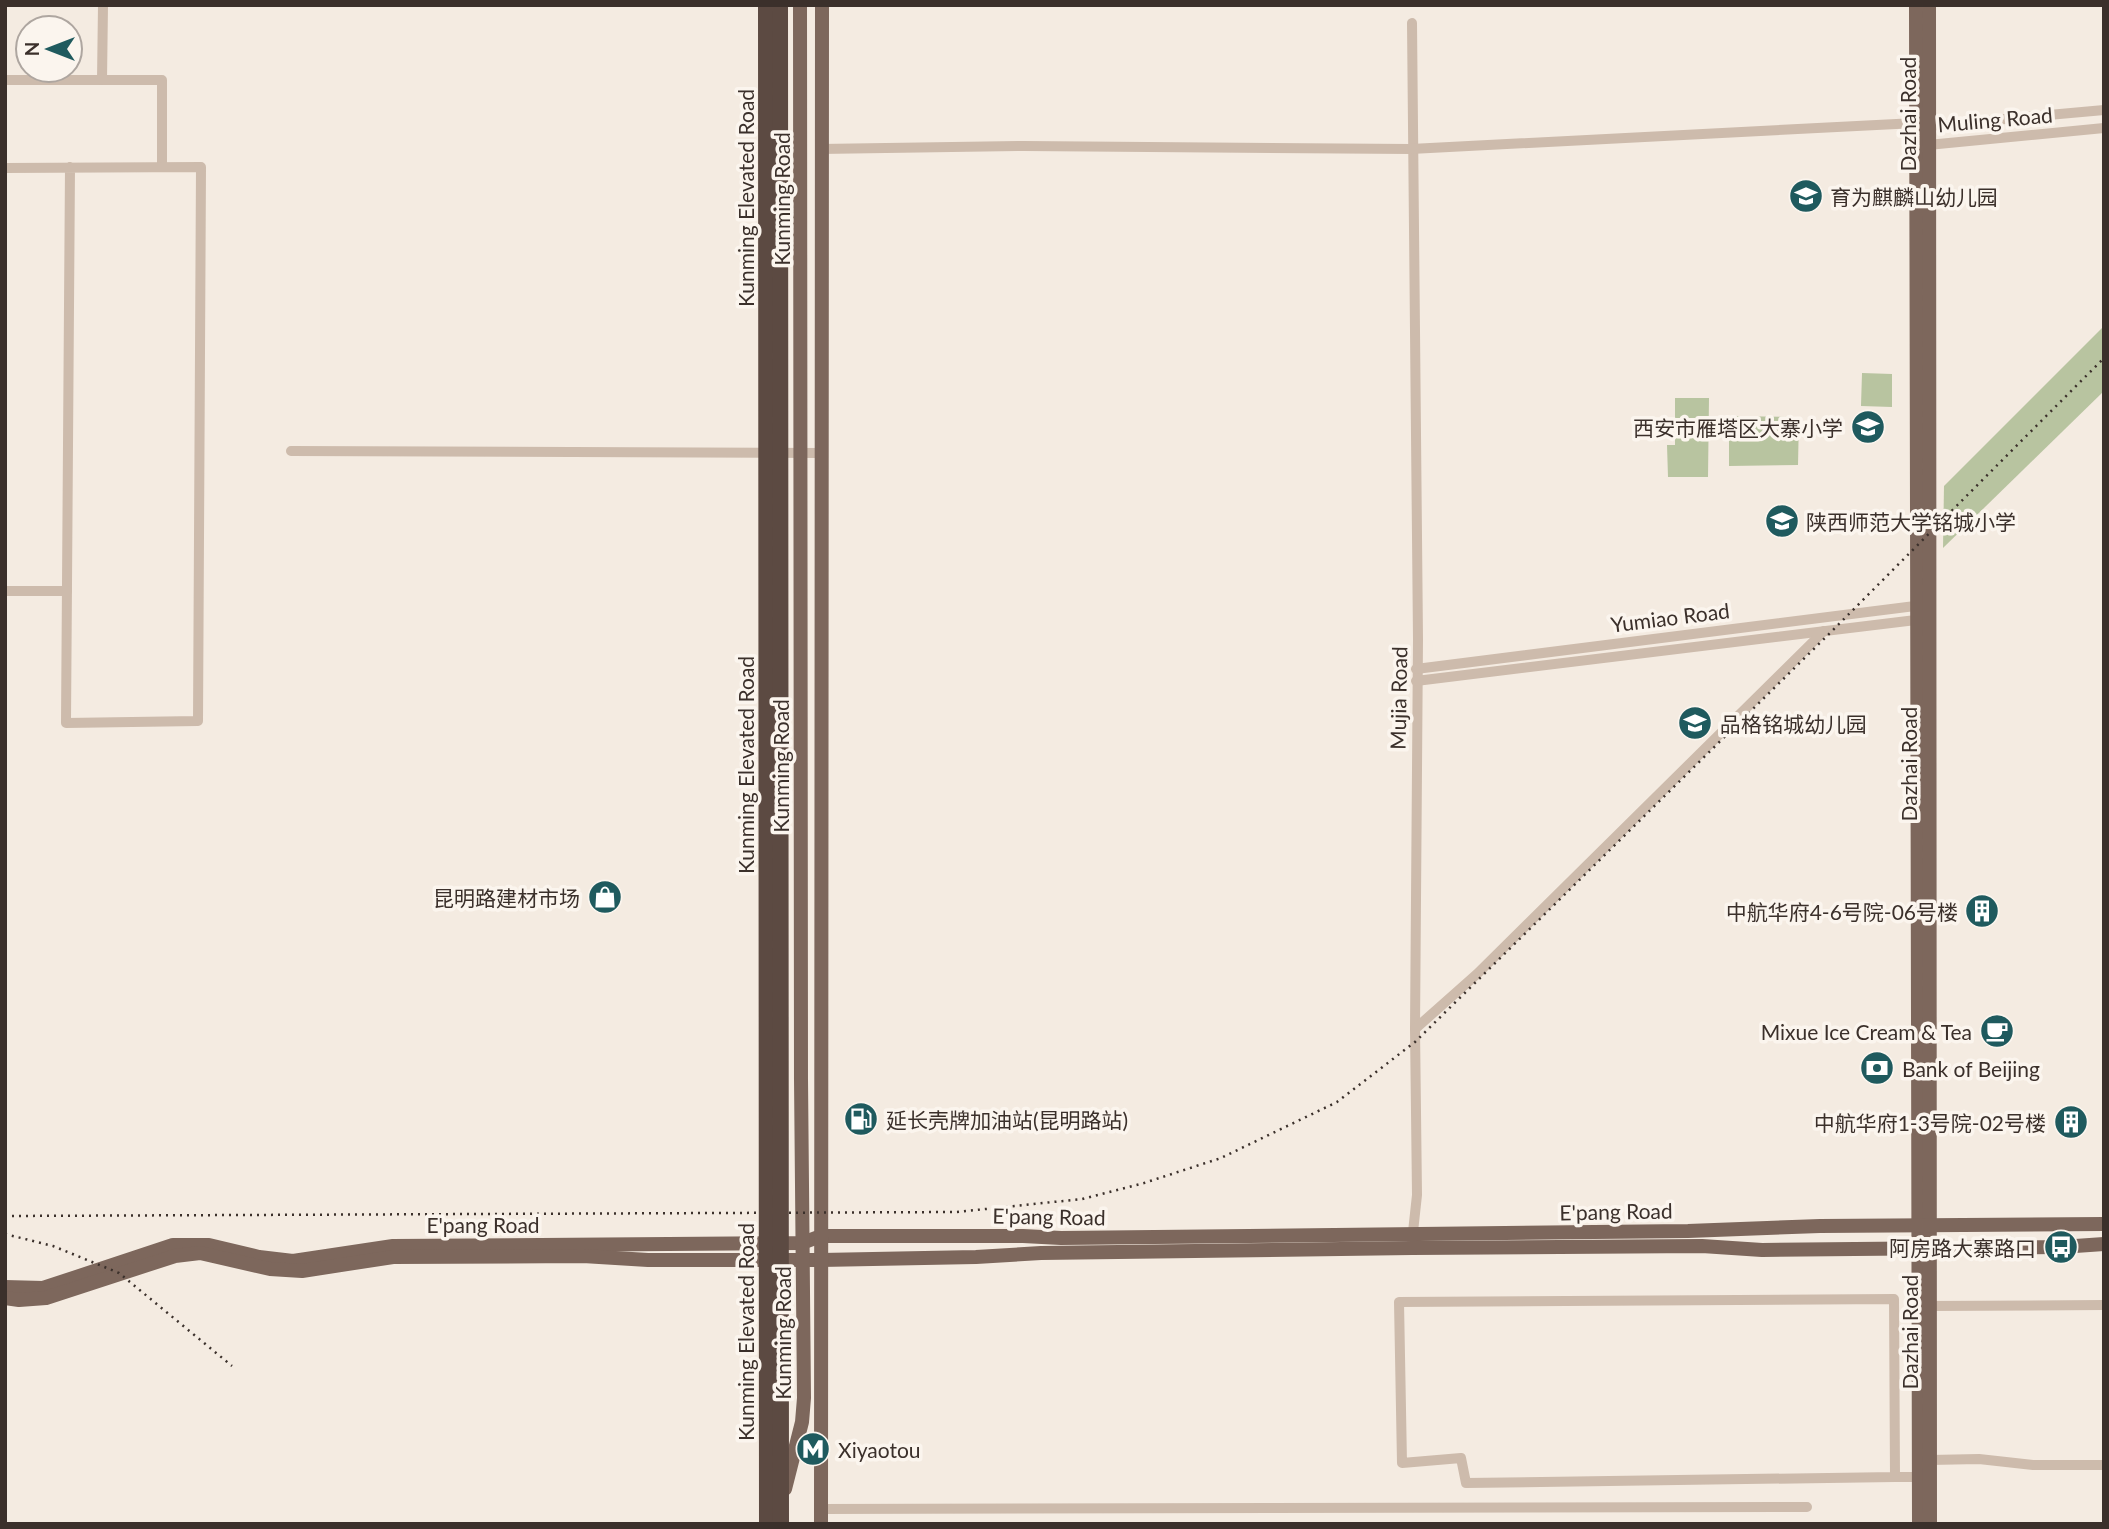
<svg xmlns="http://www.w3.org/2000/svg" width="2109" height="1529" viewBox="0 0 2109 1529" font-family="Lato,'Noto Sans SC',sans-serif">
	<rect width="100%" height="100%" fill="#f4ebe1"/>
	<g fill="#b8c4a0">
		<polygon points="2104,326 2104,391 1943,548 1944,486"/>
		<polygon points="1862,373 1892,374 1892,407 1861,406"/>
		<polygon points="1675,398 1709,398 1708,477 1668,477 1667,445 1675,445"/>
		<polygon points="1729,416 1799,417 1798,465 1729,466"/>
	</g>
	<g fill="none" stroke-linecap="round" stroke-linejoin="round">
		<g stroke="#cdbbac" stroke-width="10">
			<polyline points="1412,23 1418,639 1415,1029 1417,1195 1412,1241"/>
			<polyline points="5,80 162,80 162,167"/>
			<polyline points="102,80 103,5"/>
			<polyline points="1924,131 1928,126 2104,110"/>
			<polyline points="1924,142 1928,145 2104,128"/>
			<polyline points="820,149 1024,146 1411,149 1916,123"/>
			<polyline points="5,168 201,167 198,721 66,723 70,167"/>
			<polyline points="291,451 821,453"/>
			<polyline points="5,591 67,591"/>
			<polyline points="1416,669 1923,605"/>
			<polyline points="1416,681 1924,619"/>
			<polyline points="1415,1029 1477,974 1824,631"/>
			<polyline points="1930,1306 2104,1305"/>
			<polyline points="1930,1460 1979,1459 2033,1465 2104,1465"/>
			<polyline points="1895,1477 1894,1299 1399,1302 1402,1463 1461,1458 1466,1483 1895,1477 1918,1477"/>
			<polyline points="821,1509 1807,1507"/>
		</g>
		<g stroke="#7d675c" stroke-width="14">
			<polyline points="1916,5 1919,1524"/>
			<polyline points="1929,5 1930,1524"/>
			<polyline points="5,1287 43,1288 173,1245 209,1245 259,1257 293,1261 393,1246 802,1243 821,1236 1023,1236 1061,1238 1688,1231 1820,1226 2104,1224"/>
			<polyline points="5,1298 19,1300 46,1298 175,1256 200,1253 270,1269 302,1271 393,1257 583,1256 648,1260 821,1260 976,1257 1041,1253 1412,1248 1702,1246 1762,1250 2061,1247 2104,1244"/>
			<polyline points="785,1489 802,1422 804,1398 801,1079 800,5"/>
			<polyline points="821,1524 822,5"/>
		</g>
		<g stroke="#3b302b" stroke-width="2.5" stroke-dasharray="2 5" stroke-linecap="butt">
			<polyline points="5,1216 957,1212 1082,1199 1144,1183 1221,1158 1337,1102 1415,1042 1833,630 2104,358"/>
			<polyline points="5,1234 53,1246 119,1273 232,1366"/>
		</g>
		<g stroke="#5c4a42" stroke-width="16">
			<polyline points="766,5 767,1524"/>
			<polyline points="780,5 781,1524"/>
		</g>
	</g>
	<defs>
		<g id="school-disc" transform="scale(1.75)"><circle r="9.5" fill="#1f5a5e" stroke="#fbf5ee"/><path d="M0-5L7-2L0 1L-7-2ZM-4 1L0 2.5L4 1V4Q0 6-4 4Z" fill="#fff"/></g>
		<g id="shop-disc" transform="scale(1.75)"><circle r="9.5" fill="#1f5a5e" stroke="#fbf5ee"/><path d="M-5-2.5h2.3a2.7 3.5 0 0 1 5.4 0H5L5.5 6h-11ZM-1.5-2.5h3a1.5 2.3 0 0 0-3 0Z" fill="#fff"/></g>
		<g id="building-disc" transform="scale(1.75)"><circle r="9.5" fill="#1f5a5e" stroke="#fbf5ee"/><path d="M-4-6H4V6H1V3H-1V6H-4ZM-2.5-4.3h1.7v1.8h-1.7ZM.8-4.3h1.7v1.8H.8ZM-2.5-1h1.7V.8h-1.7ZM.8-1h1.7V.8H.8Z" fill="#fff"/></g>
		<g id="cafe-disc" transform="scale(1.75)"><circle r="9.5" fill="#1f5a5e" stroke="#fbf5ee"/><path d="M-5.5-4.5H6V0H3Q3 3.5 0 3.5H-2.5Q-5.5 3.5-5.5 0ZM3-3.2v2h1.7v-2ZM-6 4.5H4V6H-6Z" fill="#fff"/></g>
		<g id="bank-disc" transform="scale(1.75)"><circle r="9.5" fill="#1f5a5e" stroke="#fbf5ee"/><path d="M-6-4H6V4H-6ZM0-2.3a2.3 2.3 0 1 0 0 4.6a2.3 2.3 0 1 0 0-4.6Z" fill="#fff"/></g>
		<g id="fuel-disc" transform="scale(1.75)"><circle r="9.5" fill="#1f5a5e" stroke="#fbf5ee"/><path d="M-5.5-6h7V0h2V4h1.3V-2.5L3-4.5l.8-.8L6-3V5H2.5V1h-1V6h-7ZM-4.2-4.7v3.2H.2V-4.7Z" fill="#fff"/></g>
		<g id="bus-disc" transform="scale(1.75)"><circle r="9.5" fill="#1f5a5e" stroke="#fbf5ee"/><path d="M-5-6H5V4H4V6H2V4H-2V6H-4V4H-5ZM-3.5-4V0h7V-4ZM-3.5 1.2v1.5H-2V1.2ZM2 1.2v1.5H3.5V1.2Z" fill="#fff"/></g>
		<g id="metro-disc" transform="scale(1.75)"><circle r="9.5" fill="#1f5a5e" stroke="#fbf5ee"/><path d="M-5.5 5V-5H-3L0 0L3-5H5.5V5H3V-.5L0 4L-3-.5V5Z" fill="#fff"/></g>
	</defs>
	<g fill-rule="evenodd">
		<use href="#school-disc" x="1806" y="196"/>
		<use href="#school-disc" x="1868" y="427"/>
		<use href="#school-disc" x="1782" y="521"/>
		<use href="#school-disc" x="1695" y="723"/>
		<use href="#shop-disc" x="605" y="897"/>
		<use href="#building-disc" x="1982" y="911"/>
		<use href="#cafe-disc" x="1997" y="1031"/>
		<use href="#bank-disc" x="1877" y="1068"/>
		<use href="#fuel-disc" x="861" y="1119"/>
		<use href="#building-disc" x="2071" y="1122"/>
		<use href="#bus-disc" x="2061" y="1247"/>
		<use href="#metro-disc" x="813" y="1449"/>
	</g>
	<g text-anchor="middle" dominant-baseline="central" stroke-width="7" stroke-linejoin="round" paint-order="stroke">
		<g font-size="21" fill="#3b302b" stroke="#fbf5ee">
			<text transform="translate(1907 114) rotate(-90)">Dazhai Road</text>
			<text transform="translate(1995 119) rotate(-5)">Muling Road</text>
			<text transform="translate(745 198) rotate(-90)">Kunming Elevated Road</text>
			<text transform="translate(781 199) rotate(-90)">Kunming Road</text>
			<text transform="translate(1670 617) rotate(-7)">Yumiao Road</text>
			<text transform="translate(1398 698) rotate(-89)">Mujia Road</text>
			<text transform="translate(1908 764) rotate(-90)">Dazhai Road</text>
			<text transform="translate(745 765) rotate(-90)">Kunming Elevated Road</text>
			<text transform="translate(780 766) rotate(-90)">Kunming Road</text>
			<text transform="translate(1616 1211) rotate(-1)">E'pang Road</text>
			<text transform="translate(1049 1216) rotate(1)">E'pang Road</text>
			<text x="483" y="1224">E'pang Road</text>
			<text transform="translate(745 1332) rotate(-90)">Kunming Elevated Road</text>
			<text transform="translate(1909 1332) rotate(-90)">Dazhai Road</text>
			<text transform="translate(782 1333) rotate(-90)">Kunming Road</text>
		</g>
		<g font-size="21" fill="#3b302b" stroke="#fbf5ee" text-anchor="start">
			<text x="1830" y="196">育为麒麟山幼儿园</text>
			<text x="1843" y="427" text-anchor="end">西安市雁塔区大寨小学</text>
			<text x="1806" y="521">陕西师范大学铭城小学</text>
			<text x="1720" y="723">品格铭城幼儿园</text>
			<text x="580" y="897" text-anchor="end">昆明路建材市场</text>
			<text x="1958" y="911" text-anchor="end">中航华府4-6号院-06号楼</text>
			<text x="1972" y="1031" text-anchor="end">Mixue Ice Cream &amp; Tea</text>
			<text x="1902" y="1068">Bank of Beijing</text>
			<text x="886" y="1119">延长壳牌加油站(昆明路站)</text>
			<text x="2046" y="1122" text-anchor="end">中航华府1-3号院-02号楼</text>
			<text x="2036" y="1247" text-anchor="end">阿房路大寨路口</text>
			<text x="838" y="1449">Xiyaotou</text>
		</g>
	</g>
	<rect width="2109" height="1529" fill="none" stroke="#3b302b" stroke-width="14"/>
	<g transform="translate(49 49) rotate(270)"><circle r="33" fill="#fbf5ee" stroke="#aea6a0" stroke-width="2"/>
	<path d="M0-5L12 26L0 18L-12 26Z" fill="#1f5a5e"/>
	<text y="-10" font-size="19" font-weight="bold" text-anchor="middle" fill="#3b302b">N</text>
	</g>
</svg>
